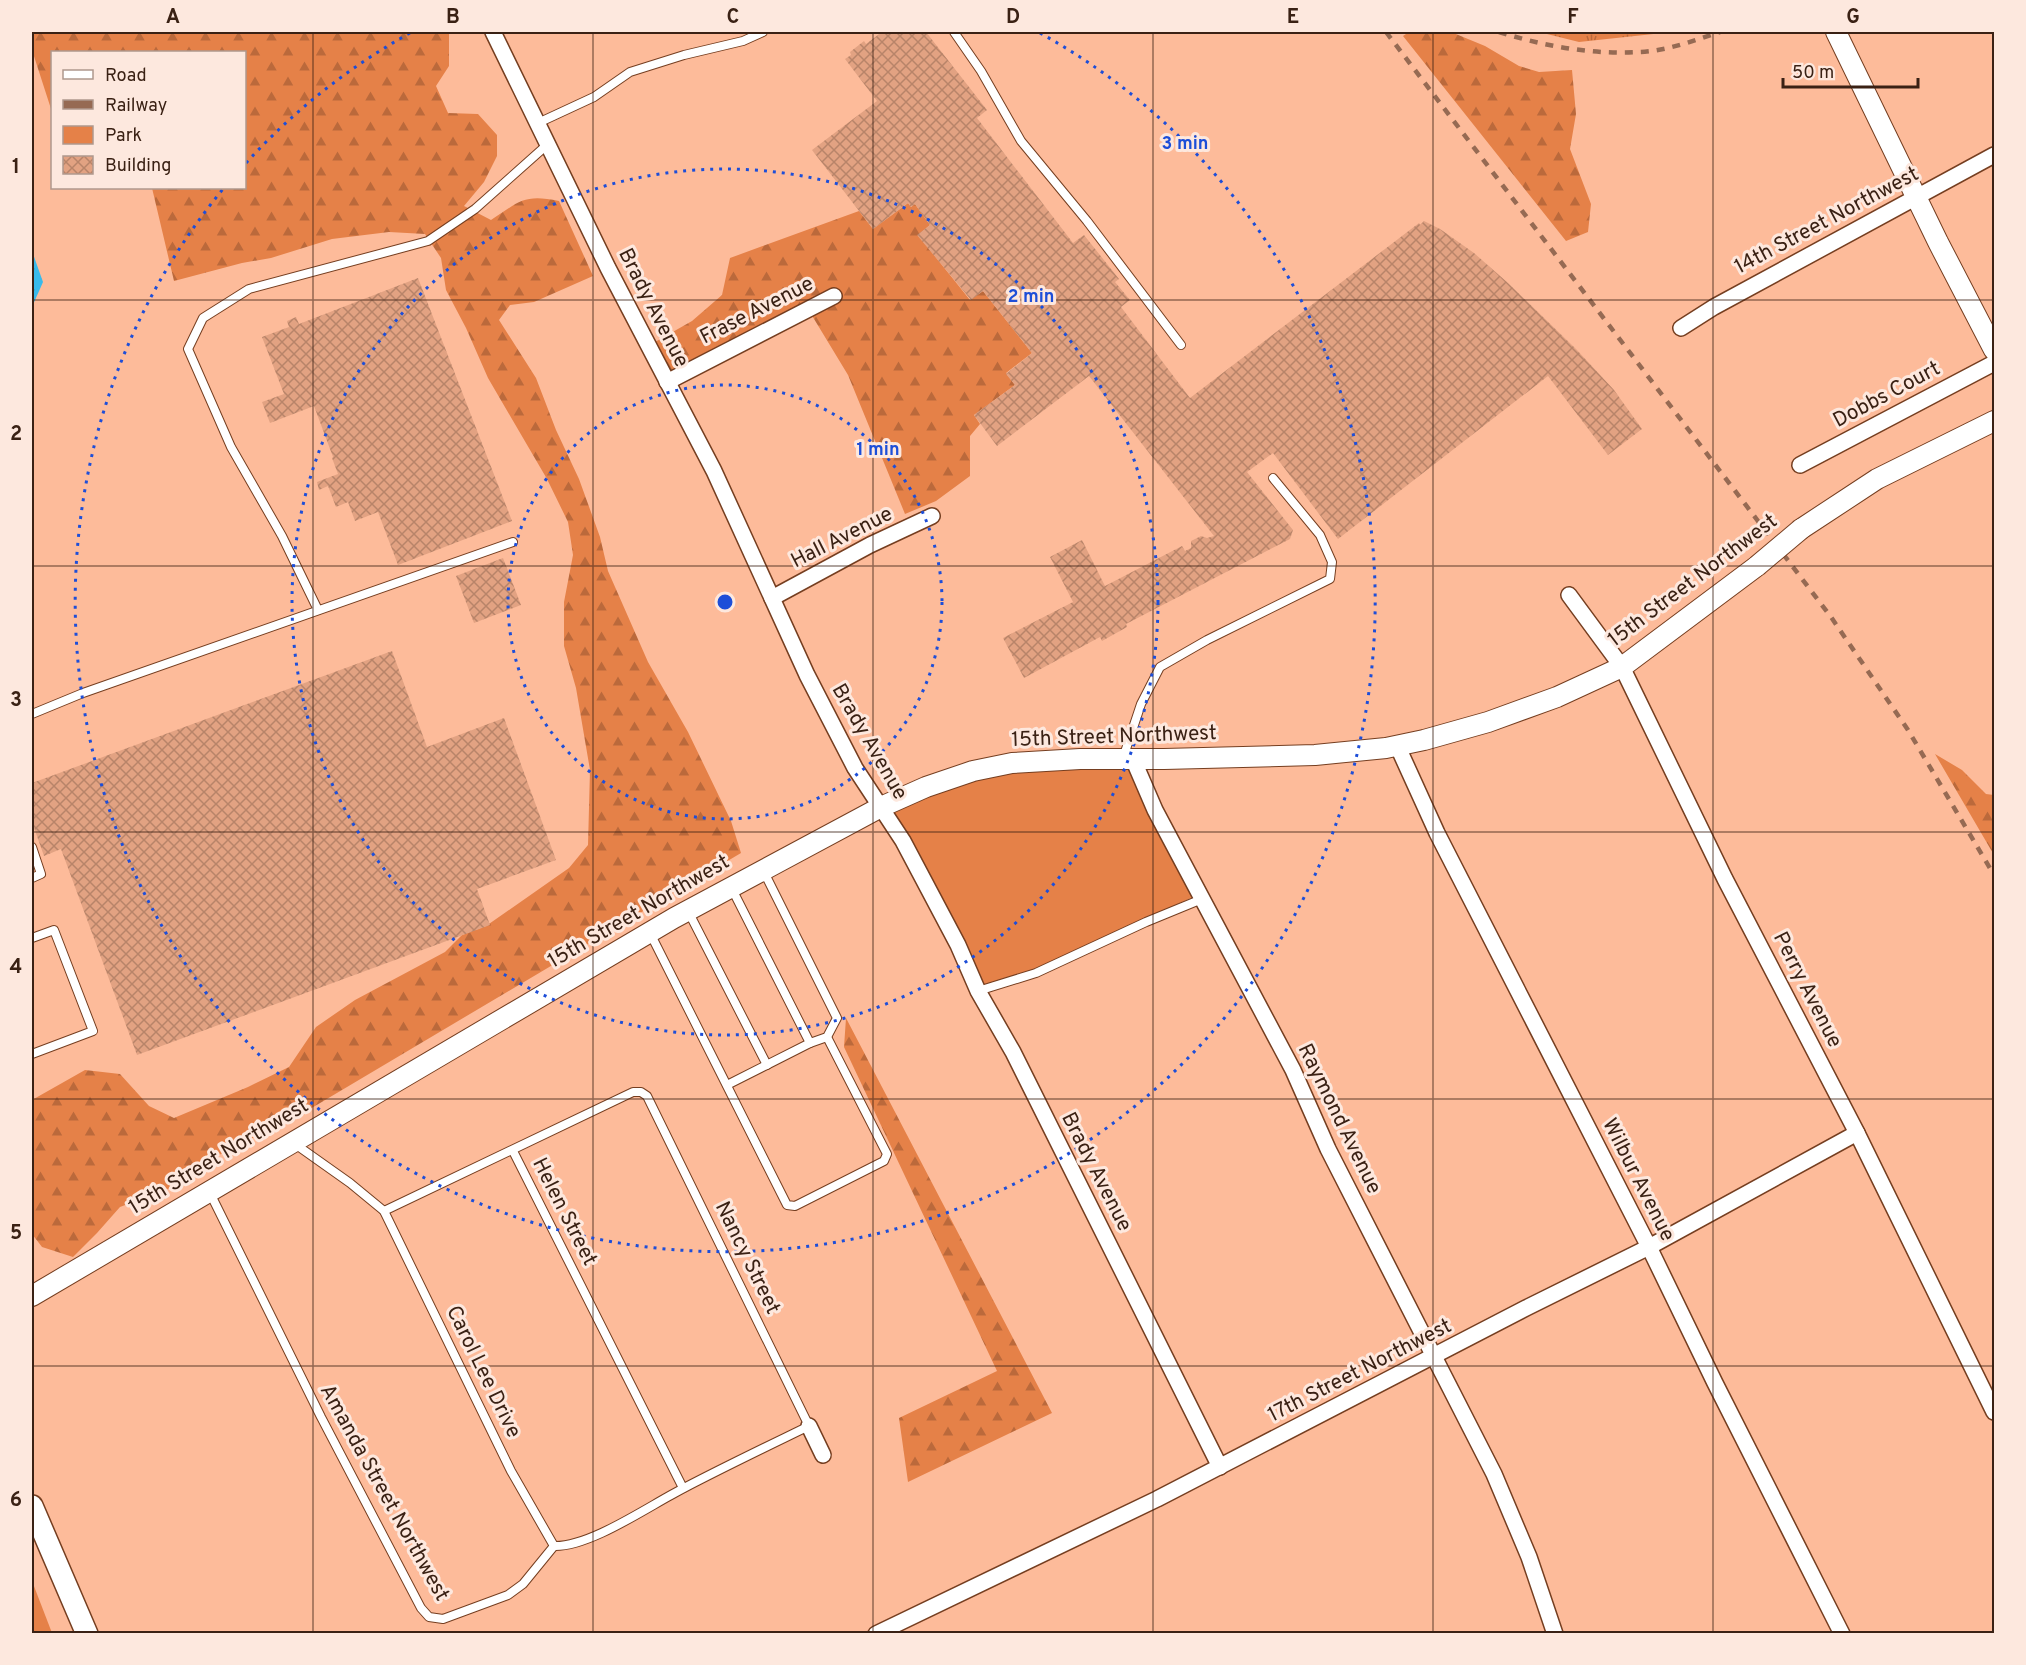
<svg xmlns="http://www.w3.org/2000/svg" width="2026" height="1665" viewBox="0 0 2026 1665" font-family="Overpass,sans-serif">
	<defs>
		<pattern id="forest-firs" width="22" height="20" patternUnits="userSpaceOnUse" patternTransform="scale(1.5)"><rect width="22" height="20" fill="#e58148"/><path d="M5 1l3.5 6h-7zM16 11l3.5 6h-7z" fill="#bb693b"/></pattern>
		<pattern id="park-tufts" width="24" height="20" patternUnits="userSpaceOnUse" patternTransform="scale(1.5)"><rect width="24" height="20" fill="#e58148"/><path d="M3 7l-1-3M5 7V3M7 7l1-3M15 17l-1-3M17 17v-4M19 17l1-3" fill="none" stroke="#bb693b"/></pattern>
		<pattern id="water-ripples" width="26" height="14" patternUnits="userSpaceOnUse" patternTransform="scale(1.5)"><rect width="26" height="14" fill="#38baeb"/><path d="M2 4q2-2 4 0t4 0M15 11q2-2 4 0t4 0" fill="none" stroke="#3097bd"/></pattern>
		<pattern id="building-cross-hatch" width="8" height="8" patternUnits="userSpaceOnUse" patternTransform="scale(1.5)"><rect width="8" height="8" fill="#e2a282"/><path d="M0 0l8 8M0 8l8-8" fill="none" stroke="#b88469"/></pattern>
	</defs>
	<rect width="100%" height="100%" fill="#fdbb9a"/>
	<g fill="#e58148">
		<polygon points="1129,763 1193,897 1036,969 980,986 890,810 975,777"/>
		<polygon points="32,1581 52,1633 32,1633"/>
	</g>
	<g fill="url(#forest-firs)">
		<path d="M 32,32 L 449,32 L 449,66 L 436,86 L 448,113 L 478,114 L 497,135 L 497,156 L 484,182 L 464,206 L 491,220 C 520,201 524,194 559,201 L 593,276 L 534,302 L 510,305 L 499,320 L 536,378 L 556,430 L 579,479 L 600,537 L 608,571 L 648,662 L 688,732 L 731,821 L 741,853 L 310,1109 L 219,1155 L 173,1187 L 120,1207 L 97,1233 L 73,1257 L 42,1247 L 32,1234 L 32,1100 L 85,1070 L 120,1074 L 149,1106 L 174,1118 L 248,1087 L 289,1067 L 316,1027 L 355,1000 L 445,952 L 462,935 L 486,926 L 569,868 L 588,845 L 590,770 L 576,688 L 564,646 L 564,602 L 573,555 L 568,522 L 547,479 L 488,378 L 466,328 L 446,290 L 441,258 L 425,234 L 389,232 L 332,239 L 271,258 L 242,263 L 174,281 L 152,188 L 244,188 L 244,52 L 52,52 L 52,112 L 32,50 Z"/>
		<polygon points="1409,32 1451,32 1485,46 1519,66 1539,72 1572,70 1576,114 1570,149 1591,204 1588,232 1566,241 1403,36"/>
		<polygon points="908,203 911,207 915,204 930,225 918,235 970,300 983,291 1032,353 1006,373 1015,385 974,415 980,424 970,436 970,476 936,501 905,514 848,375 808,309 667,382 648,346 692,321 722,295 730,258 859,211 873,229"/>
		<polygon points="1935,754 1962,770 1986,794 1994,795 1994,855"/>
		<polygon points="846,1018 1052,1413 908,1482 899,1418 997,1371 844,1047"/>
	</g>
	<polygon fill="url(#park-tufts)" points="1539,32 1672,32 1579,42"/>
	<polygon fill="url(#water-ripples)" points="32,251 43,282 32,307"/>
	<g fill="url(#building-cross-hatch)">
		<polygon points="882,32 926,32 987,110 977,118 1073,243 1084,235 1119,279 1115,282 1130,300 1121,307 1190,398 1419,223 1420,225 1424,221 1440,229 1474,253 1508,283 1576,349 1614,390 1642,429 1608,455 1548,376 1338,539 1273,453 1247,472 1293,530 1290,539 1126,624 1127,627 1102,641 1100,637 1024,678 1003,638 1073,602 1050,557 1082,540 1105,586 1182,546 1185,551 1191,548 1191,541 1201,536 1207,538 1214,536 1089,376 997,446 974,415 1015,385 1006,374 1032,353 983,291 971,300 917,235 930,225 915,204 911,207 908,203 873,229 812,150 877,101 845,59 851,55 850,52 864,41 866,44"/>
		<polygon points="418,278 512,521 398,565 378,512 355,521 348,502 336,507 328,486 319,490 317,482 338,474 332,458 333,457 314,406 270,423 262,402 284,394 262,337 289,327 287,321 296,317 299,324"/>
		<polygon points="503,558 521,605 474,623 456,576"/>
		<polygon points="392,651 427,747 504,718 556,860 477,889 490,925 137,1055 61,849 44,856 32,822 32,783"/>
	</g>
	<g fill="none" stroke-linecap="round" stroke-linejoin="round">
		<g stroke="#753e20" stroke-width="10">
			<g id="service">
				<polyline points="954,32 981,71 1021,141 1087,221 1181,345"/>
				<polyline points="538,123 594,97 630,72 684,55 743,41 763,32"/>
				<polyline points="318,610 282,536 231,447 188,349 203,318 249,289 428,241 475,209 548,144"/>
				<polyline points="32,714 83,693 513,542"/>
				<polyline points="1123,758 1141,704 1160,667 1207,640 1330,579 1332,562 1320,535 1273,478"/>
				<polyline points="32,847 41,874 32,878"/>
				<polyline points="732,889 810,1043"/>
				<polyline points="688,911 767,1065"/>
				<polyline points="650,933 787,1205 795,1206 884,1161 887,1154 827,1037"/>
				<polyline points="32,938 54,930 93,1031 32,1054"/>
				<polyline points="978,991 1036,973 1146,922 1202,899"/>
				<polyline points="727,1085 810,1043 827,1037 837,1018 763,870"/>
				<polyline points="295,1144 350,1183 384,1211 511,1471 554,1546"/>
				<polyline points="513,1151 683,1488"/>
				<polyline points="210,1193 321,1417 421,1608 429,1617 443,1619 508,1595 523,1584 554,1546"/>
				<path d="M 384,1211 L 633,1092 L 641,1092 L 647,1096 L 809,1426 C 768,1446 726,1466 684,1488 C 650,1505 591,1547 554,1546"/>
			</g>
		</g>
		<g stroke="#753e20" stroke-width="18">
			<g id="minor">
				<polyline points="493,32 608,268 714,471 807,675 855,768 903,841 958,945 978,991 1013,1052 1220,1467"/>
				<polyline points="1681,328 1714,307 1994,155"/>
				<polyline points="667,382 834,296"/>
				<polyline points="1800,465 1994,363"/>
				<polyline points="1569,595 1622,667 1725,879 1857,1133 1994,1412"/>
				<polyline points="772,598 870,545 932,516"/>
				<polyline points="1397,745 1437,833 1649,1247 1715,1383 1842,1634"/>
				<polyline points="1133,759 1155,810 1293,1070 1328,1149 1494,1474 1529,1557 1555,1634"/>
				<polyline points="809,1426 823,1455"/>
				<polyline points="876,1634 1157,1499 1526,1308 1649,1247 1857,1133"/>
			</g>
		</g>
		<g stroke="#753e20" stroke-width="22">
			<g id="tertiary">
				<polyline points="1836,32 1938,242 1994,350"/>
				<polyline points="1801,529 1877,479 1994,421"/>
				<polyline points="32,1296 674,918 881,807 926,787 973,771 1012,763 1080,759 1164,759 1315,755 1386,748 1424,740 1488,722 1557,697 1622,667 1757,566"/>
			</g>
		</g>
		<g stroke="#753e20" stroke-width="24">
			<polyline id="secondary" points="32,1506 87,1634"/>
		</g>
		<use href="#service" stroke="#fff" stroke-width="8"/>
		<use href="#minor" stroke="#fff" stroke-width="15"/>
		<use href="#tertiary" stroke="#fff" stroke-width="20"/>
		<use href="#secondary" stroke="#fff" stroke-width="21"/>
		<g stroke="#966a53" stroke-width="4.5" stroke-dasharray="8 8" stroke-linecap="butt">
			<polyline points="1386,32 1831,617 1908,730 1994,875"/>
			<path d="M 1499,32 C 1544,46 1592,55 1640,52 C 1667,51 1695,40 1720,32"/>
		</g>
		<g stroke="#753e20" stroke-width="22" stroke-linecap="butt">
			<polyline id="tertiary-bridge" points="1757,566 1801,529"/>
		</g>
		<use href="#tertiary-bridge" stroke="#fff" stroke-width="20"/>
	</g>
	<path fill="none" stroke="#3a2114" stroke-width="1.5" stroke-opacity="0.55" d="M 313,32 L 313,1634M 593,32 L 593,1634M 873,32 L 873,1634M 1153,32 L 1153,1634M 1433,32 L 1433,1634M 1713,32 L 1713,1634M 32,300 L 1994,300M 32,566 L 1994,566M 32,832 L 1994,832M 32,1099 L 1994,1099M 32,1366 L 1994,1366"/>
	<g fill="none" stroke="#1d4ed8" stroke-width="3" stroke-dasharray="3 6">
		<circle cx="725" cy="602" r="217"/>
		<circle cx="725" cy="602" r="433"/>
		<path d="M246 163A650 650 0 0 1 410 33M1040 33A650 650 0 1 1 223 189"/>
	</g>
	<g text-anchor="middle" dominant-baseline="central" stroke-width="6" stroke-linejoin="round" paint-order="stroke">
		<g font-size="21" fill="#3a2114" stroke="#fde8de">
			<text transform="translate(1827 221) rotate(-28)">14th Street Northwest</text>
			<text transform="translate(653 308) rotate(63)">Brady Avenue</text>
			<text transform="translate(757 311) rotate(-27)">Frase Avenue</text>
			<text transform="translate(1887 395) rotate(-28)">Dobbs Court</text>
			<text transform="translate(842 538) rotate(-27)">Hall Avenue</text>
			<text transform="translate(1693 581) rotate(-37)">15th Street Northwest</text>
			<text transform="translate(1114 737) rotate(-2)">15th Street Northwest</text>
			<text transform="translate(869 742) rotate(60)">Brady Avenue</text>
			<text transform="translate(639 912) rotate(-30)">15th Street Northwest</text>
			<text transform="translate(1807 990) rotate(63)">Perry Avenue</text>
			<text transform="translate(1339 1119) rotate(64)">Raymond Avenue</text>
			<text transform="translate(219 1157) rotate(-31)">15th Street Northwest</text>
			<text transform="translate(1096 1172) rotate(63)">Brady Avenue</text>
			<text transform="translate(1638 1180) rotate(63)">Wilbur Avenue</text>
			<text transform="translate(564 1212) rotate(63)">Helen Street</text>
			<text transform="translate(747 1258) rotate(64)">Nancy Street</text>
			<text transform="translate(1360 1371) rotate(-27)">17th Street Northwest</text>
			<text transform="translate(483 1372) rotate(64)">Carol Lee Drive</text>
			<text transform="translate(384 1493) rotate(61)">Amanda Street Northwest</text>
		</g>
	</g>
	<circle cx="725" cy="602" r="9" fill="#1d4ed8" stroke="#fde8de" stroke-width="3"/>
	<g font-size="18" text-anchor="middle" font-weight="bold" fill="#1d4ed8" stroke="#fde8de" stroke-width="6" stroke-linejoin="round" paint-order="stroke">
		<text x="1185" y="149">3 min</text>
		<text x="1031" y="302">2 min</text>
		<text x="878" y="455">1 min</text>
	</g>
	<rect width="2026" height="1665" fill="none" stroke="#fde8de" stroke-width="66"/>
	<rect x="51" y="51" width="195" height="138" fill="#fde8de" stroke="#af988d" stroke-width="1.5"/>
	<rect x="63" y="70" width="30" height="9" fill="#ffffff" stroke="#af988d" stroke-width="1.5"/>
	<text x="105" y="81" font-size="18" fill="#3a2114">Road</text>
	<rect x="63" y="100" width="30" height="9" fill="#966a53" stroke="#af988d" stroke-width="1.5"/>
	<text x="105" y="111" font-size="18" fill="#3a2114">Railway</text>
	<rect x="63" y="126" width="30" height="18" fill="#e58148" stroke="#af988d" stroke-width="1.5"/>
	<text x="105" y="141" font-size="18" fill="#3a2114">Park</text>
	<rect x="63" y="156" width="30" height="18" fill="url(#building-cross-hatch)" stroke="#af988d" stroke-width="1.5"/>
	<text x="105" y="171" font-size="18" fill="#3a2114">Building</text>
	<path d="M1783 78v9h135v-9" fill="none" stroke="#3a2114" stroke-width="3"/>
	<text x="1792" y="78" font-size="18" fill="#3a2114" stroke="#fde8de" stroke-width="4.5" paint-order="stroke">50 m</text>
	<rect x="33" y="33" width="1960" height="1599" fill="none" stroke="#3a2114" stroke-width="2"/>
	<g font-size="20" text-anchor="middle" font-weight="bold" fill="#3a2114">
		<text x="173" y="23">A</text>
		<text x="453" y="23">B</text>
		<text x="733" y="23">C</text>
		<text x="1013" y="23">D</text>
		<text x="1293" y="23">E</text>
		<text x="1573" y="23">F</text>
		<text x="1853" y="23">G</text>
		<text x="16" y="173">1</text>
		<text x="16" y="440">2</text>
		<text x="16" y="706">3</text>
		<text x="16" y="973">4</text>
		<text x="16" y="1239">5</text>
		<text x="16" y="1506">6</text>
	</g>
</svg>
